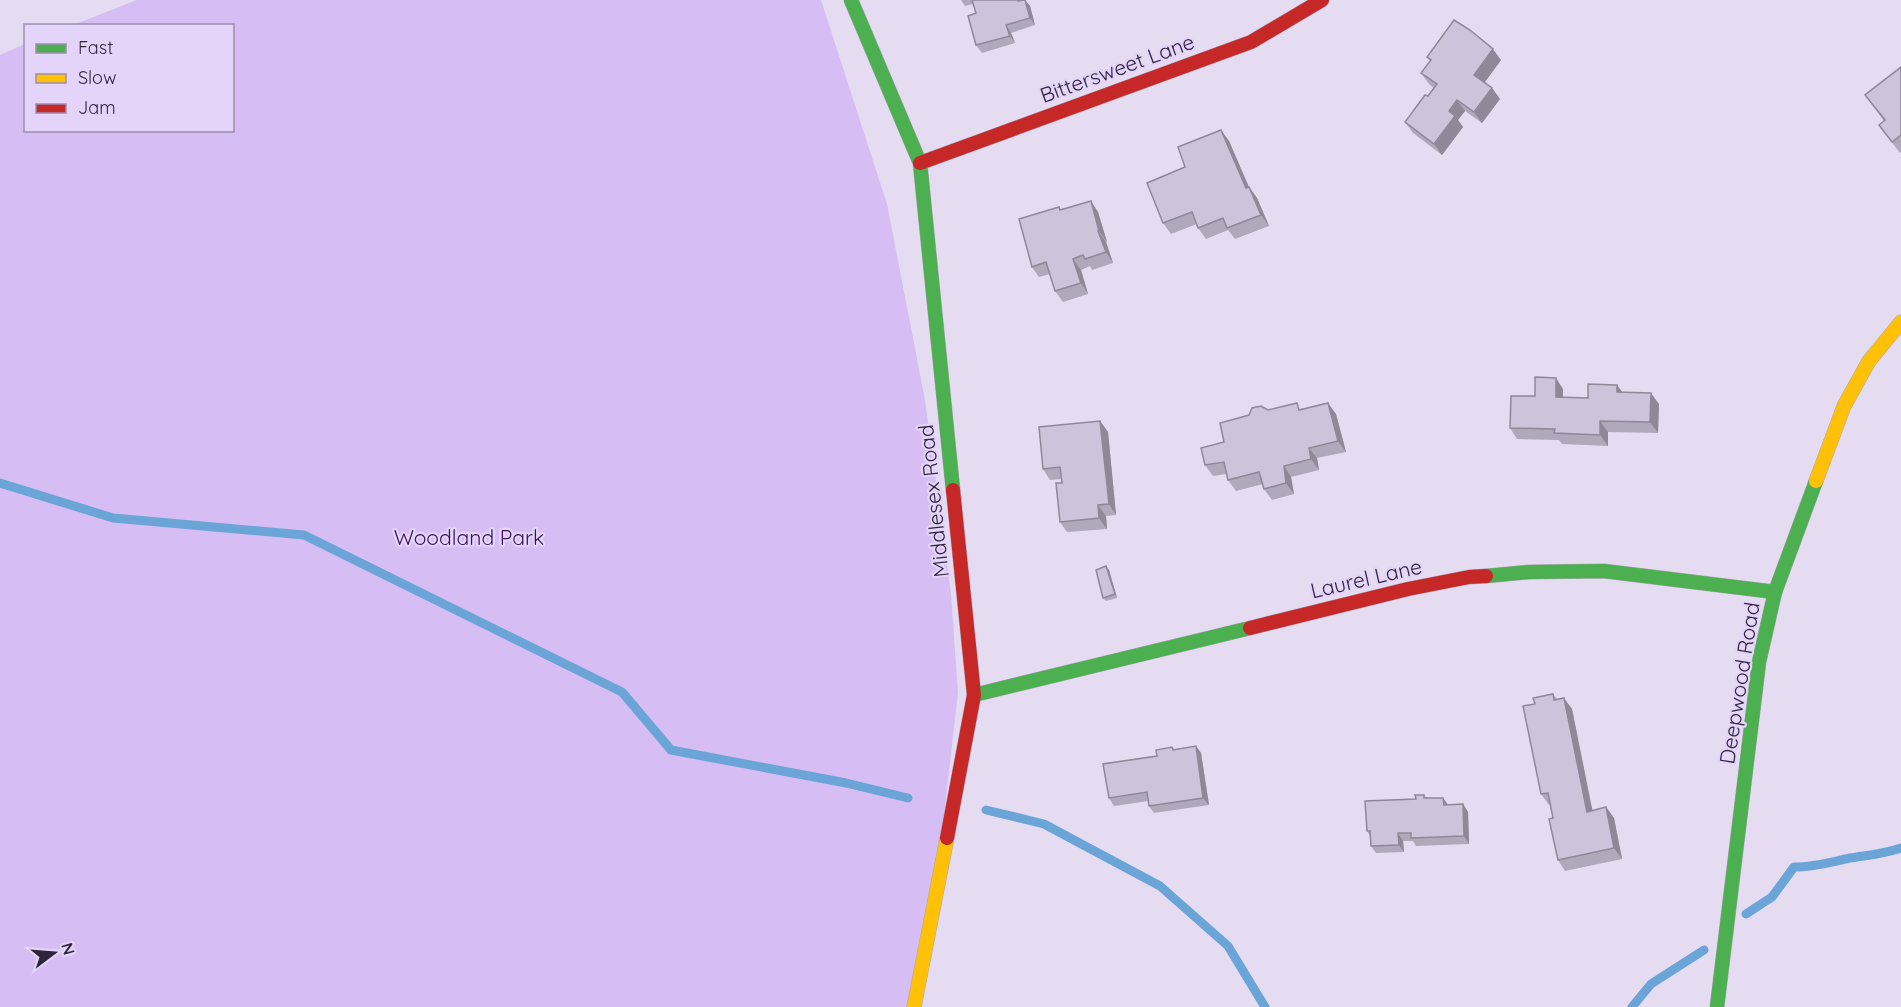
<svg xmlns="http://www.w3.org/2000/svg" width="1901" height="1007" viewBox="0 0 1901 1007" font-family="Quicksand,sans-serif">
	<rect width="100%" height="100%" fill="#e5dcf1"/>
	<polygon fill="#d6bdf3" points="137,0 821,0 887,204 925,400 951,594 958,693 922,1007 0,1007 0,55 25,44 26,130 232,130 232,26 73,25"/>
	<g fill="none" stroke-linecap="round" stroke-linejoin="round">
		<g stroke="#6ba5d8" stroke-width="9">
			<polyline points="0,483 113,518 304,535 622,692 671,750 846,783 908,798"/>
			<polyline points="986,810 1044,824 1160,886 1228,946 1265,1007"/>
			<path d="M 1746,914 L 1772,897 L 1794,867 C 1814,867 1831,862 1850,858 C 1868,855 1884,854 1901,848"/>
			<polyline points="1632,1007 1651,984 1704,950"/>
		</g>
		<g stroke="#afa6b9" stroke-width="15">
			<g id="fast">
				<polyline points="851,0 920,163 953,490"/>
				<polyline points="1486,576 1529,572 1604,571 1775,592"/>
				<polyline points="974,695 1250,628"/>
				<polyline points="1717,1007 1759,662 1775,592 1816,481"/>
			</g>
		</g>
		<g stroke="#afa6b9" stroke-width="15">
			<g id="slow">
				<polyline points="1816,481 1844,406 1869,361 1901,322"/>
				<polyline points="914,1007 947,838"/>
			</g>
		</g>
		<g stroke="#afa6b9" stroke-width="15">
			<g id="jam">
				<polyline points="920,163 1251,42 1322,0"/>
				<polyline points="1250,628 1408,589 1469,577 1486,576"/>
				<polyline points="947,838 974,695 953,490"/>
			</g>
		</g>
		<use href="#fast" stroke="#4caf50" stroke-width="14"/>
		<use href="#slow" stroke="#ffc107" stroke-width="14"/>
		<use href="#jam" stroke="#c62828" stroke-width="14"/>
	</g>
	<g fill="#b0a8bb">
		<polygon points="961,0 1025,0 1030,6 1035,25 1011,33 1015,43 982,53 976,45 976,13 973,4 965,6"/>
		<polygon points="1427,57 1501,60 1485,82 1492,88 1500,99 1482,123 1465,111 1458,120 1463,127 1442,155 1413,133 1405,122 1434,88 1429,84 1421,73 1430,61"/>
		<polygon points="1901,67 1901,152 1900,153 1879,125 1884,121 1865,95"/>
		<polygon points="1229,141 1249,187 1257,198 1269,226 1235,239 1228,230 1206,239 1198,228 1197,224 1171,234 1163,223 1185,167"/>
		<polygon points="1059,207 1062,210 1098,212 1107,242 1106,242 1113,263 1092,270 1090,266 1081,270 1088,294 1063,302 1055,291 1050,274 1039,277 1032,267"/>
		<polygon points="1617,385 1622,392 1659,404 1658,433 1608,432 1608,446 1562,444 1559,440 1517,439 1510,428 1535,396 1563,389 1563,397 1588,398"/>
		<polygon points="1301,409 1336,414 1346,452 1317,458 1319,470 1291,477 1294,494 1272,500 1264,489 1263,484 1236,491 1228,480 1227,474 1213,476 1205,465 1268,410"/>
		<polygon points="1100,421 1108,432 1116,515 1106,516 1107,529 1067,532 1060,522 1061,479 1050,480 1043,469"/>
		<polygon points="1109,570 1117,598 1106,601 1103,598"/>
		<polygon points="1553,694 1557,699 1572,709 1592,811 1606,807 1614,818 1622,859 1565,871 1558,860 1553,818 1551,805 1549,805 1541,794 1535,704"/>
		<polygon points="1196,746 1201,753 1209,805 1154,813 1149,806 1148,801 1114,806 1109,798 1157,756 1172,747 1174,749"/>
		<polygon points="1424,795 1427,798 1443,798 1448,805 1463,804 1468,812 1469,844 1416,846 1413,841 1403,841 1404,852 1376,853 1371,846 1370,836 1367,831"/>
	</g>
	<g fill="#908899">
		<polygon points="1025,0 1030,6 1035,25 1030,18"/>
		<polygon points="1006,25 1011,33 1015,43 1010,36"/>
		<polygon points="1493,49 1501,60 1482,86 1474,75"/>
		<polygon points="1492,88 1500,99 1482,123 1474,112"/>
		<polygon points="1457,100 1465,111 1458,120 1463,127 1442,155 1434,144 1449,111"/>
		<polygon points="1221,130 1229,141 1254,199 1246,188"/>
		<polygon points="1249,187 1257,198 1269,226 1261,215"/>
		<polygon points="1091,201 1098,212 1107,242 1099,231"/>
		<polygon points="1098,231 1106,242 1113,263 1106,252"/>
		<polygon points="1073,259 1081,270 1088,294 1081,283"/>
		<polygon points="1556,378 1563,389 1563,408 1556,397"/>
		<polygon points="1617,385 1625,396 1617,392"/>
		<polygon points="1651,393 1659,404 1658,433 1650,422"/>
		<polygon points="1328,403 1336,414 1346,452 1338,441"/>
		<polygon points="1100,421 1108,432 1116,515 1109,504"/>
		<polygon points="1600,421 1608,432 1608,446 1600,435"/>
		<polygon points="1309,448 1317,458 1319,470 1311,459"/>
		<polygon points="1284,466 1291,477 1294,494 1286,483"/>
		<polygon points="1098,505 1106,516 1107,529 1099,518"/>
		<polygon points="1106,566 1109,570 1117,598 1115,594"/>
		<polygon points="1564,698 1572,709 1595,823 1587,812"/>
		<polygon points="1196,746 1201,753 1209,805 1203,798"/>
		<polygon points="1443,798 1448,805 1444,805"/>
		<polygon points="1463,804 1468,812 1469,844 1464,836"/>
		<polygon points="1606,807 1614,818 1622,859 1614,848"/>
		<polygon points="1398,833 1403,841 1404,852 1399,845"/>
	</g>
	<g fill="#cdc3da" stroke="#908899" stroke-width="1.5">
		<polygon points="972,0 1018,0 1018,1 1025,0 1030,18 1006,25 1010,36 976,45 968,16 976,13"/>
		<polygon points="1454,20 1470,30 1493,49 1474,75 1492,88 1474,112 1457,100 1449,111 1455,116 1434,144 1405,122 1425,95 1428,96 1437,84 1421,73 1431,60 1427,57"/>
		<polygon points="1901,67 1901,135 1892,142 1879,125 1885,120 1865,95"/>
		<polygon points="1221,130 1246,188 1249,187 1261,215 1227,228 1223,218 1198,228 1192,212 1163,223 1147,183 1185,167 1178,147"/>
		<polygon points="1091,201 1099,231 1098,231 1106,252 1085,259 1083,255 1073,259 1081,283 1055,291 1046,262 1032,267 1019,219 1059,207 1060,210"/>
		<polygon points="1535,377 1556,378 1556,397 1588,398 1588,384 1617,385 1617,392 1651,393 1650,422 1600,421 1600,435 1554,433 1555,429 1510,428 1511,396 1535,396"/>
		<polygon points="1297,403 1299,410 1328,403 1338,441 1309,448 1311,459 1284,466 1286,483 1264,489 1259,472 1228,480 1224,462 1205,465 1201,448 1224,442 1220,423 1249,415 1252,408 1261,406 1268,410"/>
		<polygon points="1100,421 1109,504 1098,505 1099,518 1060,522 1056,483 1062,483 1060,467 1043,469 1039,427"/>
		<polygon points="1106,566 1115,594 1103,598 1096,570"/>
		<polygon points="1553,694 1554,700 1564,698 1587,812 1606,807 1614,848 1558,860 1549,819 1553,818 1548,793 1541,794 1523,706 1535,704 1533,698"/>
		<polygon points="1196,746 1203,798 1149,806 1147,792 1109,798 1103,764 1157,756 1156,750 1172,747 1173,750"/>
		<polygon points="1415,795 1424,795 1424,798 1443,798 1444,805 1463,804 1464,836 1411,838 1411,833 1398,833 1399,845 1371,846 1370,831 1367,831 1365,801 1416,799"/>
	</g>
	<g text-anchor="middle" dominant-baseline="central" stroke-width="4.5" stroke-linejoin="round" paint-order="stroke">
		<g font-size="21" fill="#2f243b" stroke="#e4d4f9">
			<text transform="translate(1117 68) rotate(-20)">Bittersweet Lane</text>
			<text transform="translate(933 501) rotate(-96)">Middlesex Road</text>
			<text transform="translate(1366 578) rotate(-13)">Laurel Lane</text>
			<text transform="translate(1739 683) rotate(-81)">Deepwood Road</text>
		</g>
		<g font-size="21" fill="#3a0f5b" stroke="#e4d4f9">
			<text x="469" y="537">Woodland Park</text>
		</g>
	</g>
	<rect x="24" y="24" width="210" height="108" fill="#e4d4f9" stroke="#9c8ead" stroke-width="1.5"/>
	<rect x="36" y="44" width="30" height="9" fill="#4caf50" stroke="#9c8ead" stroke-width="1.5"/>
	<text x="78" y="54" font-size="18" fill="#2f243b">Fast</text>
	<rect x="36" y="74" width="30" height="9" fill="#ffc107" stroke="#9c8ead" stroke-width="1.5"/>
	<text x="78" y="84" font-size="18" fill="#2f243b">Slow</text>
	<rect x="36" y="104" width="30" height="9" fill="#c62828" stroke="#9c8ead" stroke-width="1.5"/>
	<text x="78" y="114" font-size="18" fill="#2f243b">Jam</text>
	<g transform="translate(54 953) rotate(74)" stroke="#e4d4f9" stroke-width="4.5" paint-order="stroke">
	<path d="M0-4.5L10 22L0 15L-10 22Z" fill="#2f243b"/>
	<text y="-9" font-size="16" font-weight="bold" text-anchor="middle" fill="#2f243b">N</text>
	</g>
</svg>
